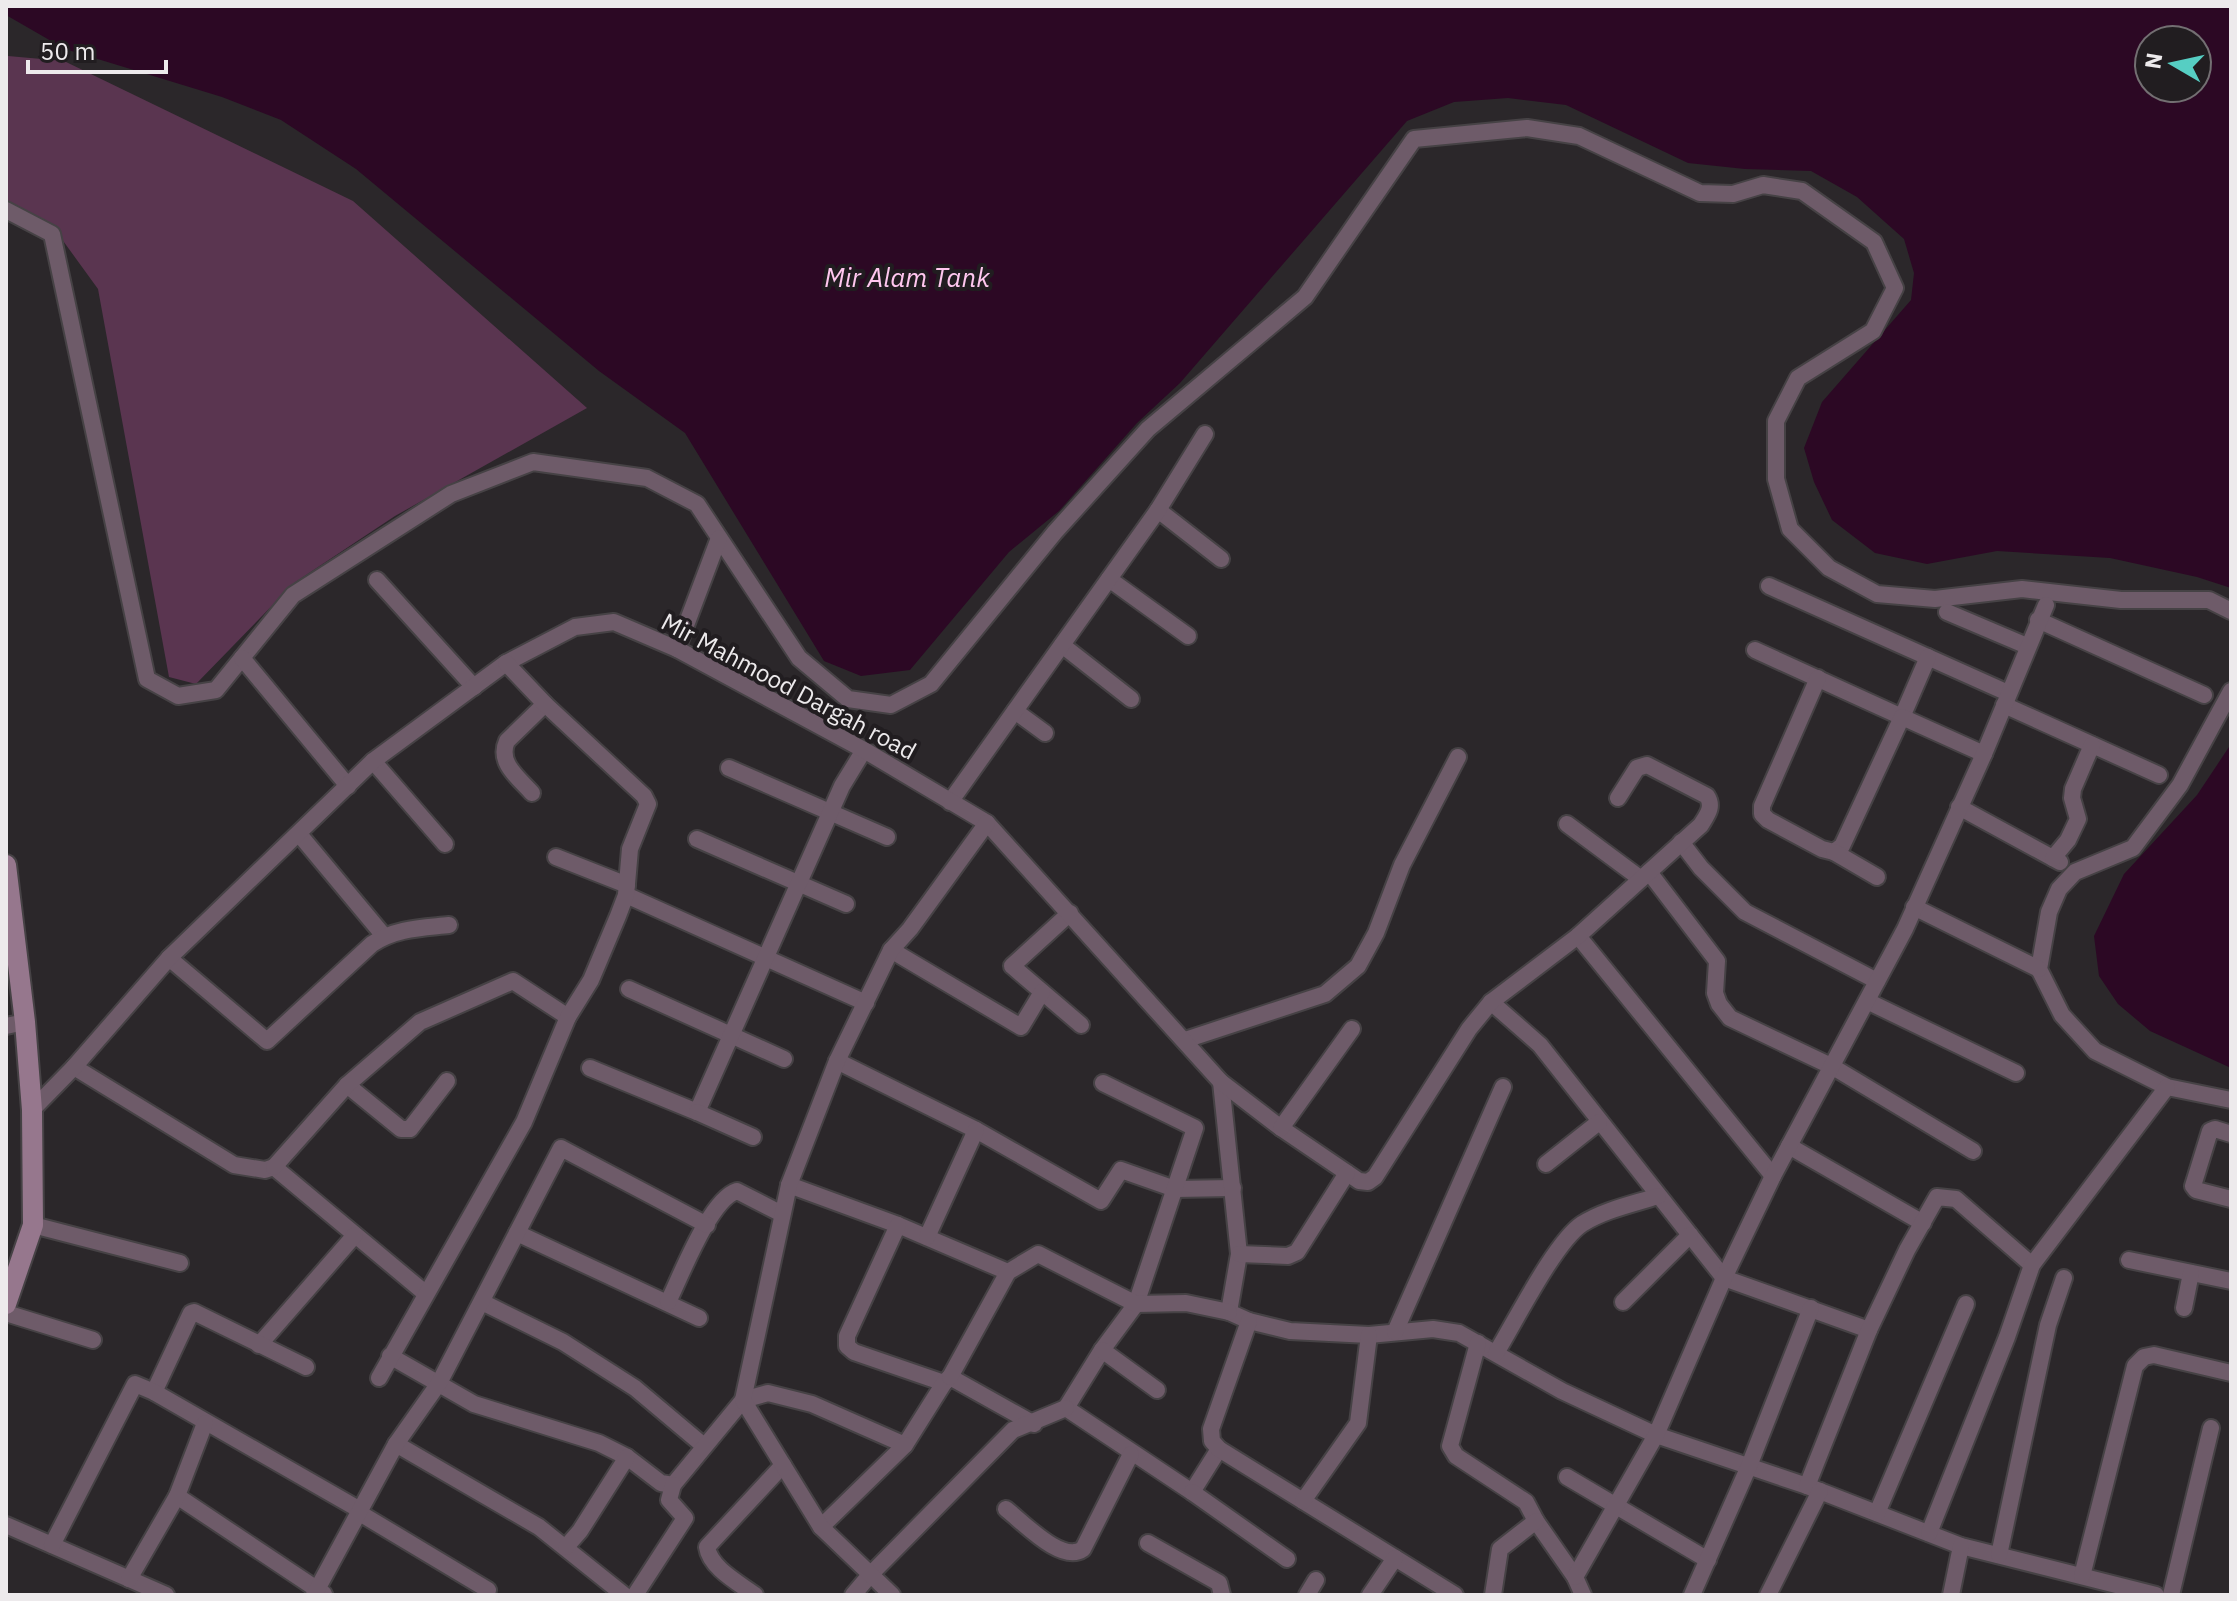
<svg xmlns="http://www.w3.org/2000/svg" width="2237" height="1601" viewBox="0 0 2237 1601" font-family="'IBM Plex Sans',sans-serif">
	<rect width="100%" height="100%" fill="#2b272a"/>
	<polygon fill="#5a3550" points="8,56 64,61 353,201 587,408 395,516 294,583 196,684 169,677 98,289 53,227 6,203 6,58"/>
	<g fill="#2c0824" fill-rule="evenodd">
		<path d="M 6,6 L 2231,6 L 2231,588 L 2197,577 L 2110,558 L 1997,551 L 1927,564 L 1875,553 L 1832,520 L 1814,482 L 1804,448 L 1822,402 L 1911,300 L 1914,273 L 1904,239 L 1857,197 L 1811,171 L 1745,169 L 1688,163 L 1566,105 L 1508,98 L 1454,102 L 1407,121 L 1180,383 L 1137,423 L 1059,511 L 1009,552 L 910,670 L 861,676 L 824,661 L 685,433 L 599,371 L 356,169 L 281,120 L 222,97 L 65,49 L 6,15 ZM 2149,40 L 2197,40 L 2197,88 L 2149,88 Z"/>
		<polygon points="2231,744 2231,1068 2150,1031 2118,1004 2099,976 2094,936 2124,874 2197,795"/>
	</g>
	<g fill="none" stroke-linecap="round" stroke-linejoin="round">
		<g stroke="#464245" stroke-width="20">
			<g id="street">
				<polyline points="6,210 52,234 147,679 178,696 216,690 293,595 451,494 533,462 647,478 697,504 799,658 848,699 891,705 931,684 1055,532 1148,429 1305,297 1414,139 1527,128 1579,136 1700,193 1733,194 1763,185 1802,191 1874,242 1895,288 1873,331 1798,378 1776,421 1776,479 1790,529 1829,568 1877,594 1935,599 2022,589 2121,600 2209,600 2231,611"/>
				<polyline points="1158,510 1221,559"/>
				<polyline points="1109,579 1188,636"/>
				<polyline points="377,580 474,687"/>
				<polyline points="1769,586 2008,693"/>
				<polyline points="1947,612 2027,646"/>
				<polyline points="2038,620 2204,695"/>
				<polyline points="1062,645 1131,699"/>
				<polyline points="677,649 719,538"/>
				<polyline points="1755,650 1902,717 1928,657"/>
				<polyline points="242,658 348,786"/>
				<polyline points="1818,678 1762,806 1762,814 1768,820 1822,849 1834,852 1842,846 1902,717 1984,754"/>
				<polyline points="2231,691 2180,785 2133,848 2075,872 2059,889 2049,912 2039,969 2062,1015 2095,1051 2167,1087 2231,1100"/>
				<polyline points="2004,705 2159,775"/>
				<polyline points="1015,711 1045,733"/>
				<polyline points="373,761 445,844"/>
				<polyline points="729,768 887,837"/>
				<path d="M 532,793 C 519,778 497,763 507,741 L 545,704"/>
				<polyline points="950,802 1158,510 1205,434"/>
				<polyline points="1959,807 2060,862"/>
				<polyline points="1567,824 1641,879"/>
				<polyline points="299,834 384,936"/>
				<polyline points="697,839 846,904"/>
				<polyline points="1681,842 1701,868 1745,912 1877,981"/>
				<polyline points="1834,852 1877,877"/>
				<polyline points="556,857 627,885"/>
				<polyline points="2053,858 2068,840 2078,819 2072,798 2073,789 2092,745"/>
				<polyline points="1649,872 1717,961 1715,993 1719,1004 1730,1018 1833,1067 1973,1151"/>
				<polyline points="626,895 866,1003"/>
				<polyline points="1914,907 2039,969"/>
				<polyline points="1070,913 1012,966 1081,1025"/>
				<polyline points="1578,936 1773,1176"/>
				<polyline points="891,950 1021,1027 1042,992"/>
				<path d="M 169,958 L 267,1041 L 372,944 C 396,928 422,928 449,925"/>
				<polyline points="629,989 784,1059"/>
				<polyline points="1867,1001 2016,1073"/>
				<polyline points="1491,1002 1540,1045 1724,1278 1869,1330"/>
				<polyline points="6,1026 25,1022"/>
				<polyline points="1185,1040 1325,994 1358,966 1376,933 1402,865 1458,757"/>
				<polyline points="837,1061 976,1130 1101,1201 1121,1170 1175,1189 1233,1188"/>
				<polyline points="74,1067 234,1165 265,1170 274,1167 425,1293"/>
				<polyline points="590,1068 697,1112 842,786 864,750"/>
				<polyline points="1221,1082 1239,1254 1229,1312 1249,1321 1290,1331 1369,1335 1433,1329 1459,1333 1562,1391 1656,1435 1807,1486 1961,1546 2156,1595"/>
				<polyline points="1103,1083 1195,1128 1136,1304 1102,1350 1066,1408 1192,1492 1219,1449"/>
				<polyline points="347,1085 401,1129 410,1129 447,1081"/>
				<path d="M 32,1110 L 74,1067 L 169,958 L 373,761 L 506,663 L 575,627 L 614,622 L 677,649 L 864,750 L 987,823 L 1221,1082 L 1281,1128 L 1359,1181 L 1368,1182 L 1375,1177 L 1469,1029 L 1491,1002 L 1578,936 L 1701,825 C 1707,815 1714,807 1707,796 L 1647,765 L 1637,768 L 1618,798"/>
				<polyline points="697,1112 753,1137"/>
				<polyline points="1281,1128 1352,1029"/>
				<polyline points="2231,1134 2215,1129 2210,1131 2193,1186 2196,1190 2231,1199"/>
				<polyline points="1789,1146 1923,1223"/>
				<polyline points="1546,1164 1599,1122"/>
				<polyline points="274,1167 347,1085 420,1022 513,981 568,1017"/>
				<polyline points="789,1185 898,1225 1008,1272"/>
				<polyline points="33,1225 180,1263"/>
				<polyline points="898,1225 847,1336 847,1346 854,1352 944,1383"/>
				<polyline points="517,1233 699,1318"/>
				<polyline points="927,1237 976,1130"/>
				<polyline points="1239,1254 1288,1256 1297,1252 1347,1173"/>
				<polyline points="2129,1260 2231,1281"/>
				<polyline points="482,1302 563,1342 635,1388 704,1446"/>
				<path d="M 668,1302 C 681,1276 710,1199 737,1191 L 782,1214"/>
				<polyline points="1623,1302 1690,1235"/>
				<polyline points="2184,1308 2191,1273"/>
				<polyline points="6,1313 93,1340"/>
				<polyline points="1249,1321 1211,1429 1212,1441 1219,1449 1455,1595"/>
				<polyline points="1395,1332 1503,1087"/>
				<polyline points="1478,1343 1450,1446 1456,1456 1526,1502 1536,1521 1575,1577 1583,1595"/>
				<polyline points="259,1345 355,1235"/>
				<polyline points="1102,1350 1157,1390"/>
				<path d="M 1496,1353 C 1515,1322 1555,1242 1582,1224 C 1604,1210 1633,1204 1658,1196"/>
				<polyline points="390,1356 474,1404 599,1443 627,1457 661,1483 673,1485 743,1400 768,1393 812,1404 905,1445 944,1383 950,1377 1034,1424"/>
				<polyline points="950,1377 1008,1272 1038,1254 1136,1304 1186,1303 1229,1312"/>
				<polyline points="379,1378 524,1122 568,1017 591,980 618,916 626,895 630,849 648,804 644,796 545,704 506,663"/>
				<polyline points="154,1392 191,1313 194,1312 306,1367"/>
				<polyline points="396,1444 539,1527 624,1595"/>
				<polyline points="1567,1477 1708,1560"/>
				<polyline points="1807,1486 1869,1330 1907,1250 1937,1197 1956,1199 2032,1265"/>
				<polyline points="1192,1492 1287,1559"/>
				<polyline points="177,1496 324,1594"/>
				<polyline points="1303,1501 1358,1423 1369,1335"/>
				<path d="M 1006,1509 C 1024,1523 1062,1564 1083,1549 L 1131,1454"/>
				<polyline points="358,1512 488,1590"/>
				<polyline points="1877,1513 1966,1304"/>
				<polyline points="6,1525 166,1595"/>
				<polyline points="821,1527 905,1445"/>
				<polyline points="1929,1533 2007,1337 2032,1265 2167,1087"/>
				<polyline points="1148,1543 1219,1583 1222,1595"/>
				<polyline points="52,1545 135,1384 154,1392 360,1510"/>
				<polyline points="566,1547 580,1531 627,1457"/>
				<polyline points="1999,1555 2048,1325 2064,1278"/>
				<polyline points="2082,1576 2135,1366 2144,1357 2154,1355 2231,1373"/>
				<polyline points="1575,1577 1656,1435 1724,1278 1773,1176 1905,929 1984,754 2046,605"/>
				<polyline points="129,1579 177,1496 205,1423"/>
				<polyline points="314,1595 396,1444 439,1383 561,1148 707,1225"/>
				<polyline points="635,1595 685,1518 669,1500 673,1485"/>
				<path d="M 755,1595 C 739,1583 710,1568 707,1547 L 783,1465"/>
				<polyline points="853,1595 870,1575 1013,1430 1066,1408"/>
				<polyline points="892,1595 821,1527 743,1400 789,1185 837,1061 891,950 910,929 987,823"/>
				<polyline points="1307,1595 1316,1580"/>
				<polyline points="1370,1595 1395,1558"/>
				<polyline points="1493,1595 1500,1549 1536,1521"/>
				<polyline points="1692,1595 1749,1466 1811,1308"/>
				<polyline points="1768,1595 1820,1491"/>
				<polyline points="1951,1595 1961,1546"/>
				<polyline points="2171,1595 2211,1428"/>
			</g>
		</g>
		<g stroke="#464245" stroke-width="24">
			<polyline id="secondary" points="6,865 25,1022 32,1110 33,1225 6,1304"/>
		</g>
		<use href="#street" stroke="#6e5b69" stroke-width="16"/>
		<use href="#secondary" stroke="#96778d" stroke-width="20"/>
	</g>
	<g text-anchor="middle" dominant-baseline="central" stroke-width="8" stroke-linejoin="round" paint-order="stroke">
		<g font-size="24" fill="#edeaec" stroke="#211d20">
			<text transform="translate(789 686) rotate(28)">Mir Mahmood Dargah road</text>
		</g>
		<g font-size="26" font-style="italic" fill="#ffc7ef" stroke="#211d20">
			<text x="907" y="277">Mir Alam Tank</text>
		</g>
	</g>
	<rect width="2237" height="1601" fill="none" stroke="#edeaec" stroke-width="16"/>
	<g transform="translate(2173 64) rotate(279)"><circle r="38" fill="#211d20" stroke="#736f72" stroke-width="2"/>
	<path d="M0-6L14 30L0 20L-14 30Z" fill="#56cec3"/>
	<text y="-12" font-size="22" font-weight="bold" text-anchor="middle" fill="#edeaec">N</text>
	</g>
	<path d="M28 60v12h138v-12" fill="none" stroke="#edeaec" stroke-width="4"/>
	<text x="40" y="60" font-size="24" fill="#edeaec" stroke="#211d20" stroke-width="6" paint-order="stroke">50 m</text>
</svg>
